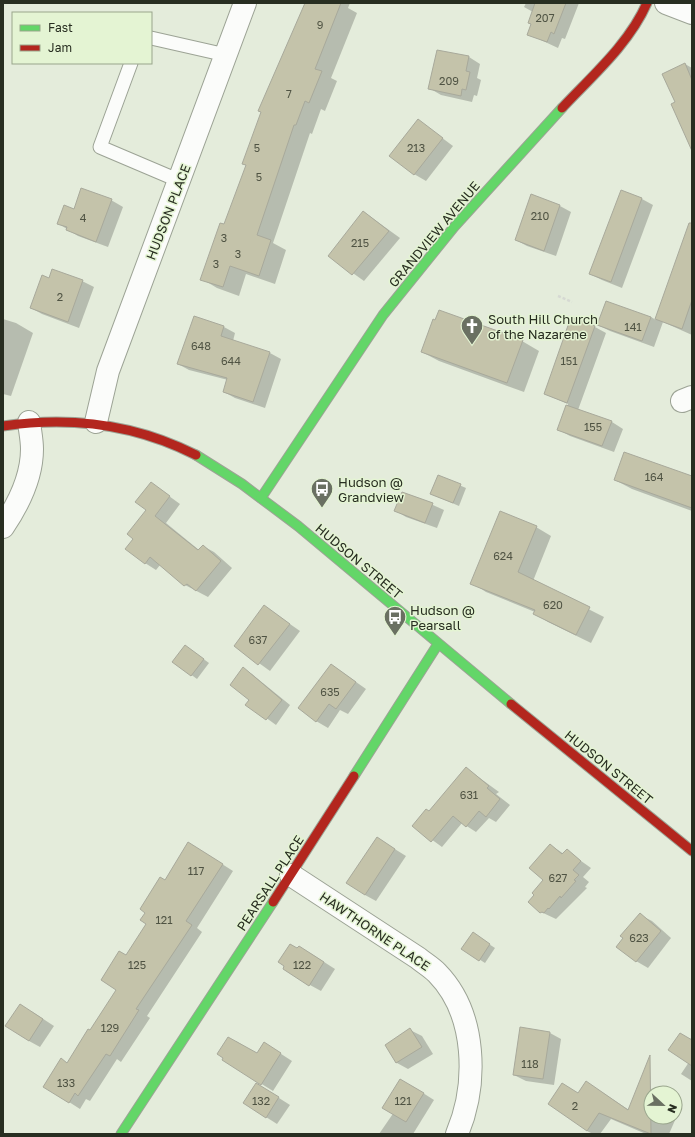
<svg xmlns="http://www.w3.org/2000/svg" width="695" height="1137" viewBox="0 0 695 1137" font-family="'Golos Text',sans-serif">
	<rect width="100%" height="100%" fill="#e4ecdb"/>
	<g fill="#0003">
		<polygon points="306,3 350,3 348,8 357,13 331,78 337,81 325,111 321,109 312,134 310,133 273,243 286,250 275,284 246,274 239,296 217,288 202,279 225,225"/>
		<polygon points="526,3 579,3 565,39 562,38 558,48 528,34 532,25 529,23 533,12 524,7"/>
		<polygon points="438,51 469,57 480,64 477,78 481,80 477,96 474,95 472,102 441,95 429,88"/>
		<polygon points="685,64 692,68 692,148 676,103"/>
		<polygon points="418,120 453,146 426,181 414,174"/>
		<polygon points="622,191 642,199 653,205 622,288 602,280 590,274"/>
		<polygon points="532,196 560,206 571,212 556,256 527,246 516,240"/>
		<polygon points="111,200 123,207 108,247 78,236 59,224 74,210"/>
		<polygon points="364,212 400,238 364,281 329,256"/>
		<polygon points="688,230 692,231 692,335 663,322 654,347 610,331 598,325 651,317 656,320"/>
		<polygon points="50,279 82,281 94,287 79,328 42,314 31,308"/>
		<polygon points="194,318 224,327 235,333 233,341 270,353 281,359 265,408 235,398 224,392 228,380 189,370 178,364"/>
		<polygon points="3,319 16,323 33,333 11,396 3,394"/>
		<polygon points="595,327 606,333 578,410 612,422 623,429 614,452 570,436 559,430 568,404 545,394"/>
		<polygon points="522,341 539,351 524,392 439,361 422,352"/>
		<polygon points="438,476 466,488 459,506 431,494"/>
		<polygon points="692,478 692,511 632,489 615,480"/>
		<polygon points="151,483 180,504 166,523 199,550 203,546 214,552 232,568 208,597 185,585 160,565 156,570 145,563 134,538 147,510"/>
		<polygon points="413,496 444,510 437,528 406,517 395,510"/>
		<polygon points="536,527 551,536 533,581 604,617 591,643 548,622 534,613 535,612 486,592 472,583"/>
		<polygon points="264,606 300,631 270,671 235,646"/>
		<polygon points="191,650 209,663 197,679 174,662"/>
		<polygon points="332,665 366,689 348,714 340,710 328,728 316,721"/>
		<polygon points="243,669 252,674 290,705 276,725 247,704 250,700"/>
		<polygon points="466,768 499,792 496,794 510,805 496,822 489,818 476,832 462,823 442,847 413,826 429,812"/>
		<polygon points="377,838 406,856 376,901 365,895"/>
		<polygon points="550,845 564,854 567,851 591,868 583,877 589,882 585,887 587,888 556,919 541,912"/>
		<polygon points="200,850 233,871 197,928 202,932 147,1016 150,1018 121,1062 117,1059 90,1101 86,1099 80,1109 44,1086 68,1064 117,990 126,956 148,924 165,881"/>
		<polygon points="640,915 652,921 671,938 648,968 636,961"/>
		<polygon points="478,937 495,948 485,963 463,949"/>
		<polygon points="297,949 310,953 335,969 321,991 310,985"/>
		<polygon points="31,1011 54,1026 40,1047 29,1041"/>
		<polygon points="410,1030 422,1036 433,1054 408,1069 397,1063 386,1045"/>
		<polygon points="550,1033 561,1039 554,1085 526,1081 514,1075"/>
		<polygon points="692,1036 692,1081 681,1074 689,1062 690,1040"/>
		<polygon points="236,1041 257,1054 275,1050 292,1061 273,1091 223,1060"/>
		<polygon points="412,1086 434,1100 413,1134 379,1134"/>
		<polygon points="597,1089 629,1110 634,1099 651,1106 651,1117 676,1118 669,1134 646,1134 611,1119 600,1134 593,1134 587,1131 578,1094"/>
		<polygon points="268,1091 290,1105 277,1124 266,1117"/>
	</g>
	<g fill="#c4c3aa" stroke="#a8a99b">
		<polygon points="305,3 341,3 315,69 322,71 309,103 305,101 296,125 294,125 257,235 271,240 259,276 230,266 223,287 200,280 220,223 224,224 246,165 242,164 261,112 258,111"/>
		<polygon points="535,3 566,3 554,34 551,32 547,42 527,35 531,24 528,23"/>
		<polygon points="437,50 469,56 466,71 470,72 466,90 462,89 461,96 428,89"/>
		<polygon points="685,63 692,80 692,151 671,104 675,102 662,74"/>
		<polygon points="418,119 443,138 414,175 389,156"/>
		<polygon points="81,188 112,199 96,242 66,230 67,227 57,224 64,205 74,209"/>
		<polygon points="621,190 642,198 611,282 589,274"/>
		<polygon points="531,194 560,205 544,251 515,240"/>
		<polygon points="363,211 389,231 352,275 328,256"/>
		<polygon points="689,223 692,223 692,300 682,329 655,319"/>
		<polygon points="52,269 83,280 68,322 30,308 42,275 49,278"/>
		<polygon points="606,301 651,317 642,341 597,325"/>
		<polygon points="439,310 523,340 507,383 421,352 433,319 435,320"/>
		<polygon points="194,316 224,326 221,336 270,352 253,402 223,392 227,378 177,364"/>
		<polygon points="571,317 595,326 567,403 544,394"/>
		<polygon points="566,405 612,421 602,446 557,430"/>
		<polygon points="624,452 692,476 692,508 614,480"/>
		<polygon points="438,475 461,484 453,503 430,494"/>
		<polygon points="151,482 170,496 155,516 198,550 203,545 221,561 196,591 187,584 184,586 150,557 145,564 125,549 133,539 127,534 146,510 135,502"/>
		<polygon points="402,492 433,503 425,523 394,511"/>
		<polygon points="500,511 537,526 518,572 590,607 576,635 533,614 535,610 470,584"/>
		<polygon points="264,605 290,624 258,665 234,646"/>
		<polygon points="185,645 204,659 191,676 172,662"/>
		<polygon points="331,664 356,682 336,709 329,704 316,722 298,708"/>
		<polygon points="243,667 282,700 266,720 245,705 249,700 230,685"/>
		<polygon points="466,767 489,786 487,788 500,799 486,817 479,811 466,827 453,816 431,842 412,826 426,809 429,811"/>
		<polygon points="377,837 395,849 365,895 346,883"/>
		<polygon points="188,842 223,864 186,921 192,925 136,1009 139,1010 110,1056 106,1054 78,1096 75,1093 69,1103 43,1087 61,1058 67,1063 88,1029 90,1030 116,990 101,980 119,951 126,955 146,924 140,920 145,913 140,909 160,877 165,880"/>
		<polygon points="550,844 562,854 567,849 581,861 573,870 579,875 574,880 576,881 561,898 560,896 549,909 548,908 544,913 542,912 540,913 528,902 534,895 532,893 543,880 529,868"/>
		<polygon points="640,913 661,931 636,962 616,947 623,938 620,936"/>
		<polygon points="473,932 490,944 479,961 461,949"/>
		<polygon points="290,944 297,948 299,946 324,962 309,986 283,969 284,966 278,962"/>
		<polygon points="20,1004 43,1019 29,1041 5,1026"/>
		<polygon points="520,1027 550,1032 543,1079 513,1075"/>
		<polygon points="410,1028 422,1047 396,1063 385,1045"/>
		<polygon points="680,1033 692,1040 692,1066 668,1050"/>
		<polygon points="228,1037 257,1053 264,1042 281,1053 261,1085 222,1060 223,1058 217,1054"/>
		<polygon points="650,1055 651,1134 599,1113 587,1131 548,1104 562,1083 578,1093 586,1081 628,1110"/>
		<polygon points="400,1079 424,1093 406,1122 382,1108"/>
		<polygon points="256,1083 279,1097 266,1118 243,1103"/>
	</g>
	<g fill="none" stroke-linecap="round" stroke-linejoin="round">
		<g stroke="#9ca395" stroke-width="15">
			<g id="lane">
				<polyline points="151,38 226,55"/>
				<polyline points="131,63 100,147 180,181"/>
			</g>
		</g>
		<g stroke="#9ca395" stroke-width="24">
			<g id="street">
				<polyline points="666,3 692,13"/>
				<polyline points="682,401 692,397"/>
				<polyline points="96,422 108,371 245,3"/>
				<path d="M 3,527 C 18,505 32,477 32,449 C 32,440 30,431 29,422"/>
				<path d="M 291,875 L 418,958 C 424,963 431,967 437,973 C 477,1014 478,1084 457,1134"/>
			</g>
		</g>
		<g stroke="#9ca395" stroke-width="11">
			<g id="fast">
				<polyline points="196,455 242,484 298,526 511,704"/>
				<polyline points="261,498 383,315 454,227 562,108"/>
				<polyline points="354,776 438,644"/>
				<polyline points="121,1134 273,902"/>
			</g>
		</g>
		<g stroke="#9ca395" stroke-width="11">
			<g id="jam">
				<path d="M 562,108 C 592,76 629,44 647,3"/>
				<path d="M 3,426 C 70,416 135,424 196,455"/>
				<polyline points="511,704 692,851"/>
				<polyline points="273,902 354,776"/>
			</g>
		</g>
		<polyline stroke="#d6d9d3" stroke-width="2.5" stroke-dasharray="3 2" stroke-linecap="butt" points="558,296 572,302"/>
		<use href="#lane" stroke="#fbfcfa" stroke-width="13"/>
		<use href="#street" stroke="#fbfcfa" stroke-width="22"/>
		<use href="#fast" stroke="#63d668" stroke-width="9"/>
		<use href="#jam" stroke="#b3261e" stroke-width="9"/>
	</g>
	<defs>
		<g id="church-pin" transform="scale(1.15)"><path d="M0 17L-7.5 6A9.5 9.5 0 1 1 7.5 6Z" fill="#6a7062" stroke="#e4f4d3"/><path d="M-1.2-6h2.4v3.5h3.3v2.4h-3.3V6h-2.4V-.1h-3.3v-2.4h3.3Z" fill="#fff"/></g>
		<g id="bus-pin" transform="scale(1.15)"><path d="M0 17L-7.5 6A9.5 9.5 0 1 1 7.5 6Z" fill="#6a7062" stroke="#e4f4d3"/><path d="M-5-6H5V4H4V6H2V4H-2V6H-4V4H-5ZM-3.5-4V0h7V-4ZM-3.5 1.2v1.5H-2V1.2ZM2 1.2v1.5H3.5V1.2Z" fill="#fff"/></g>
	</defs>
	<g fill-rule="evenodd">
		<use href="#church-pin" x="472" y="326"/>
		<use href="#bus-pin" x="322" y="489"/>
		<use href="#bus-pin" x="395" y="617"/>
	</g>
	<g text-anchor="middle" dominant-baseline="central" stroke-width="3" stroke-linejoin="round" paint-order="stroke">
		<g font-size="11" fill="#4f5343">
			<text x="545" y="17">207</text>
			<text x="320" y="24">9</text>
			<text x="449" y="80">209</text>
			<text x="289" y="93">7</text>
			<text x="257" y="147">5</text>
			<text x="416" y="147">213</text>
			<text x="259" y="176">5</text>
			<text x="540" y="215">210</text>
			<text x="83" y="217">4</text>
			<text x="224" y="237">3</text>
			<text x="360" y="242">215</text>
			<text x="238" y="253">3</text>
			<text x="216" y="263">3</text>
			<text x="60" y="296">2</text>
			<text x="633" y="326">141</text>
			<text x="201" y="345">648</text>
			<text x="231" y="360">644</text>
			<text x="569" y="360">151</text>
			<text x="593" y="426">155</text>
			<text x="654" y="476">164</text>
			<text x="503" y="555">624</text>
			<text x="553" y="604">620</text>
			<text x="258" y="639">637</text>
			<text x="330" y="691">635</text>
			<text x="469" y="794">631</text>
			<text x="196" y="870">117</text>
			<text x="558" y="877">627</text>
			<text x="164" y="919">121</text>
			<text x="639" y="937">623</text>
			<text x="137" y="964">125</text>
			<text x="302" y="964">122</text>
			<text x="110" y="1027">129</text>
			<text x="530" y="1063">118</text>
			<text x="66" y="1082">133</text>
			<text x="261" y="1100">132</text>
			<text x="403" y="1100">121</text>
			<text x="575" y="1105">2</text>
		</g>
		<g font-size="13" fill="#282e21" stroke="#e4f4d3">
			<text transform="translate(168 212) rotate(-69)">HUDSON PLACE</text>
			<text transform="translate(434 234) rotate(-50)">GRANDVIEW AVENUE</text>
			<text transform="translate(359 561) rotate(40)">HUDSON STREET</text>
			<text transform="translate(609 767) rotate(39)">HUDSON STREET</text>
			<text transform="translate(270 883) rotate(-57)">PEARSALL PLACE</text>
			<text transform="translate(375 931) rotate(34)">HAWTHORNE PLACE</text>
		</g>
		<g font-size="13" fill="#282e21" stroke="#e4f4d3" text-anchor="start">
			<text x="488" y="319">South Hill Church<tspan x="488" dy="15">of the Nazarene</tspan></text>
			<text x="338" y="482">Hudson @<tspan x="338" dy="15">Grandview</tspan></text>
			<text x="410" y="610">Hudson @<tspan x="410" dy="15">Pearsall</tspan></text>
		</g>
	</g>
	<rect width="695" height="1137" fill="none" stroke="#282e21" stroke-width="8"/>
	<rect x="12" y="12" width="140" height="52" fill="#e4f4d3" stroke="#99a58c"/>
	<rect x="20" y="25" width="20" height="6" fill="#63d668" stroke="#99a58c"/>
	<text x="48" y="32" font-size="12" fill="#282e21">Fast</text>
	<rect x="20" y="45" width="20" height="6" fill="#b3261e" stroke="#99a58c"/>
	<text x="48" y="52" font-size="12" fill="#282e21">Jam</text>
	<g transform="translate(663 1105) rotate(112)"><circle r="19" fill="#e4f4d3" stroke="#99a58c"/>
	<path d="M0-3L7 15L0 10L-7 15Z" fill="#6a7062"/>
	<text y="-6" font-size="11" font-weight="bold" text-anchor="middle" fill="#282e21">N</text>
	</g>
</svg>
